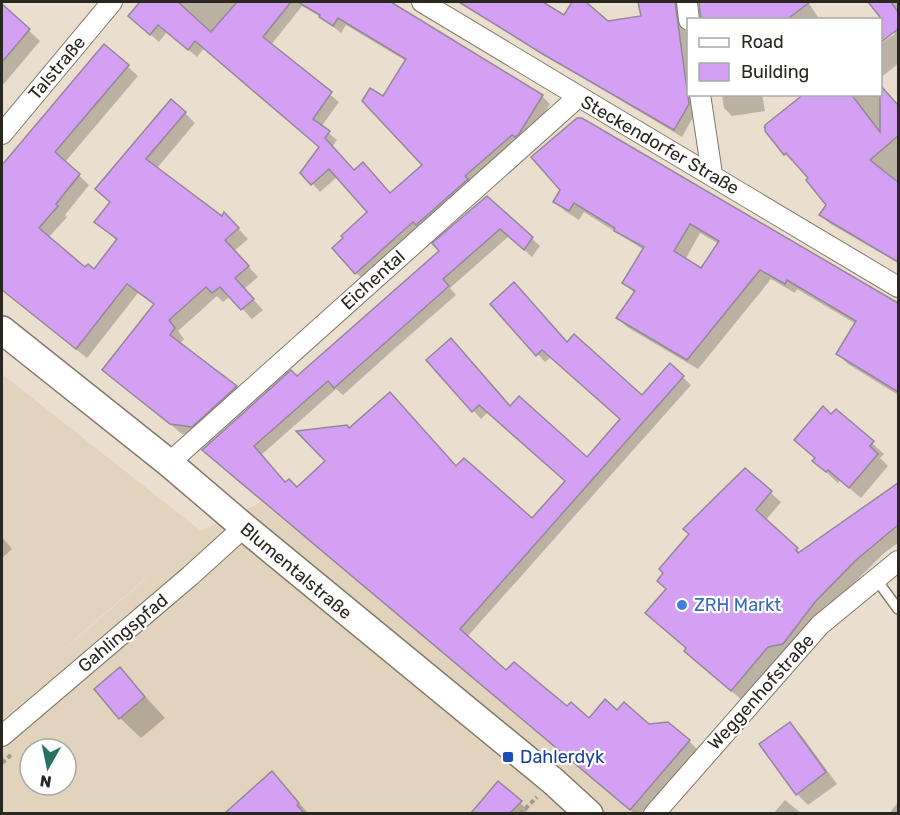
<svg xmlns="http://www.w3.org/2000/svg" width="900" height="815" viewBox="0 0 900 815" font-family="Rubik,sans-serif">
	<rect width="100%" height="100%" fill="#eadfce"/>
	<path fill="#e2d3bd" fill-rule="evenodd" d="M 2,374 L 201,531 L 261,502 L 436,644 L 639,813 L 2,813 ZM 147,577 L 148,577 L 53,659 L 91,625 ZM 30,749 L 66,749 L 66,785 L 30,785 Z"/>
	<g fill="#0003" fill-rule="evenodd">
		<path d="M 142,2 L 388,2 L 542,96 L 550,104 L 527,142 L 364,280 L 356,273 L 369,212 L 338,176 L 320,192 L 302,172 L 320,147 L 204,48 L 197,57 L 167,32 L 159,42 L 130,16 ZM 302,6 L 321,17 L 341,33 L 346,25 L 406,61 L 384,98 L 425,165 L 391,194 L 354,172 L 332,147 L 337,140 L 321,127 L 339,102 L 271,45 Z"/>
		<polygon points="457,2 524,2 536,9 541,2 565,17 574,2 584,2 607,22 642,17 640,2 686,2 682,12 686,32 688,33 688,94 698,94 696,112 682,137"/>
		<polygon points="699,2 808,2 820,20 702,20"/>
		<polygon points="870,2 898,2 898,64 880,78 880,44 895,34"/>
		<polygon points="2,6 40,41 2,86"/>
		<polygon points="105,46 138,76 65,162 89,185 65,215 67,217 48,238 85,269 94,271 117,241 96,221 111,203 97,189 185,113 195,123 157,168 222,218 234,224 248,239 234,251 258,277 244,289 263,310 252,319 230,296 223,302 217,296 178,331 184,339 180,344 236,387 246,397 202,436 182,434 104,370 155,305 138,293 87,358 2,290 2,167"/>
		<polygon points="880,86 898,106 898,263 829,223 821,215 828,205 810,178 794,160 792,161 785,154 763,127 806,94 880,94"/>
		<polygon points="722,94 762,94 765,111 732,116 724,108"/>
		<path d="M 614,138 L 898,306 L 898,395 L 848,364 L 838,354 L 856,324 L 797,289 L 795,293 L 771,279 L 698,369 L 627,327 L 618,318 L 635,293 L 624,283 L 644,250 L 584,212 L 579,220 L 565,211 L 555,201 ZM 700,233 L 719,244 L 701,270 L 685,260 Z"/>
		<polygon points="487,198 540,246 532,257 509,236 450,288 456,295 393,350 343,395 336,389 261,455 286,484 297,489 327,461 349,430 457,468 532,520 567,482 488,412 481,419 428,360 511,408 587,459 621,420 551,357 545,362 492,304 568,343 642,397 670,365 691,385 467,637 507,672 590,720 618,712 689,741 697,749 642,814 635,814 212,458 297,378 442,251"/>
		<polygon points="836,411 884,454 880,458 888,466 861,498 840,480 838,483 814,461 816,459 796,440"/>
		<polygon points="745,470 781,502 765,521 801,553 898,485 898,543 884,553 825,612 793,653 778,657 742,700 695,661 688,648 667,589"/>
		<polygon points="2,537 12,549 2,558"/>
		<polygon points="120,669 165,718 141,738 120,718"/>
		<polygon points="790,724 801,735 837,784 808,805 797,794"/>
		<polygon points="272,773 309,814 228,814 228,813"/>
		<polygon points="498,784 528,810 524,814 474,813"/>
		<polygon points="785,800 802,814 773,814"/>
		<polygon points="898,802 898,814 889,814"/>
	</g>
	<g fill="#d3a0f3" stroke="#928898" stroke-width="1.5" fill-rule="evenodd">
		<polygon points="140,2 178,2 211,32 237,2 291,2 263,37 332,92 313,119 330,131 325,138 354,170 363,162 390,193 422,165 362,101 370,88 383,96 406,59 338,18 333,26 319,17 320,15 298,2 391,2 543,95 519,134 515,137 512,135 465,176 468,179 416,225 413,222 355,274 332,248 343,238 341,236 367,212 329,169 311,185 300,173 319,147 195,41 188,50 158,25 150,35 128,16"/>
		<polygon points="459,2 543,2 564,15 572,2 586,2 608,21 641,16 638,2 675,2 689,104 674,130 541,53"/>
		<polygon points="699,2 810,2 786,20 701,20"/>
		<polygon points="868,2 891,2 898,12 898,29 880,43 880,17"/>
		<polygon points="2,4 30,29 2,62"/>
		<polygon points="104,44 129,65 55,152 80,174 56,204 58,206 39,228 85,267 88,264 94,269 117,239 94,222 110,202 95,189 171,99 186,112 146,159 222,216 224,212 239,228 225,240 249,266 235,278 254,299 241,310 220,287 212,293 206,287 169,320 175,328 170,335 237,386 192,427 170,424 102,370 154,304 127,284 76,349 2,290 2,165"/>
		<polygon points="880,85 898,105 898,136 870,160 898,182 898,262 819,215 826,205 806,180 808,178 786,153 784,155 765,131 765,125 804,94 851,94 880,132"/>
		<path d="M 577,118 L 582,118 L 898,303 L 898,392 L 836,354 L 856,321 L 787,280 L 785,284 L 760,270 L 687,360 L 616,318 L 635,291 L 622,283 L 644,247 L 614,231 L 615,228 L 574,203 L 569,211 L 553,202 L 560,190 L 531,157 ZM 690,224 L 719,241 L 701,268 L 674,251 Z"/>
		<polygon points="487,196 533,237 524,250 500,229 443,279 449,286 385,343 334,388 328,381 254,446 285,482 289,479 297,487 325,461 296,431 347,425 349,428 390,392 456,466 464,458 532,518 565,481 479,405 472,412 426,360 451,338 510,406 519,396 587,457 620,419 542,350 536,356 490,304 514,282 567,342 574,334 642,395 670,363 684,376 460,629 506,670 514,662 567,706 571,702 589,718 605,699 617,710 624,702 649,724 668,722 690,740 630,810 202,450 291,370 297,376 439,251 432,243"/>
		<polygon points="823,406 831,414 836,409 874,441 870,446 878,454 849,488 828,470 826,472 812,461 815,458 794,440"/>
		<polygon points="745,468 772,491 756,510 798,548 796,550 798,553 898,483 898,525 855,561 815,602 783,644 768,647 731,691 684,651 686,648 645,613 666,589 657,581 663,573 659,569 689,534 683,529"/>
		<polygon points="120,667 145,697 119,719 94,689"/>
		<polygon points="790,722 826,772 796,795 759,744"/>
		<polygon points="272,771 299,803 297,805 304,813 225,813"/>
		<polygon points="498,781 522,801 510,813 471,813"/>
	</g>
	<g fill="none" stroke-linecap="round" stroke-linejoin="round">
		<g stroke="#827969" stroke-width="12">
			<polyline id="lane" points="876,579 898,609"/>
		</g>
		<g stroke="#827969" stroke-width="22">
			<g id="street">
				<path d="M 422,2 C 580,98 740,192 898,287"/>
				<polyline points="687,2 689,20"/>
				<polyline points="700,94 712,174"/>
				<polyline points="2,134 112,2"/>
				<polyline points="169,463 578,97"/>
				<polyline points="2,736 190,576 244,527"/>
				<polyline points="654,814 820,625 898,561"/>
			</g>
		</g>
		<g stroke="#827969" stroke-width="30">
			<polyline id="secondary" points="2,330 169,463 244,527 553,781 589,814"/>
		</g>
		<g stroke="#a39b8e" stroke-width="4" stroke-dasharray="4.5 3" stroke-linecap="butt">
			<polyline points="2,763 11,755"/>
			<polyline points="520,814 537,797"/>
		</g>
		<use href="#lane" stroke="#fff" stroke-width="9"/>
		<use href="#street" stroke="#fff" stroke-width="20"/>
		<use href="#secondary" stroke="#fff" stroke-width="27"/>
	</g>
	<circle fill="#3f7fe0" stroke="#fff" stroke-width="2" cx="682" cy="605" r="6"/>
	<rect fill="#1a4fb4" stroke="#fff" stroke-width="2" x="502" y="751" width="12" height="12" rx="3"/>
	<g text-anchor="middle" dominant-baseline="central" stroke-width="4.5" stroke-linejoin="round" paint-order="stroke">
		<g font-size="18" fill="#2a2620" stroke="#fff">
			<text transform="translate(57 68) rotate(-50)">Talstraße</text>
			<text transform="translate(660 145) rotate(30)">Steckendorfer Straße</text>
			<text transform="translate(373 280) rotate(-42)">Eichental</text>
			<text transform="translate(296 571) rotate(40)">Blumentalstraße</text>
			<text transform="translate(123 633) rotate(-40)">Gahlingspfad</text>
			<text transform="translate(761 692) rotate(-48)">Weggenhofstraße</text>
		</g>
		<g font-size="18" fill="#366cbe" stroke="#fff" text-anchor="start">
			<text x="694" y="605">ZRH Markt</text>
		</g>
		<g font-size="18" fill="#164399" stroke="#fff" text-anchor="start">
			<text x="520" y="757">Dahlerdyk</text>
		</g>
	</g>
	<rect width="900" height="815" fill="none" stroke="#2a2620" stroke-width="6"/>
	<rect x="687" y="18" width="195" height="78" fill="#ffffff" stroke="#aaa8a6" stroke-width="1.5"/>
	<rect x="699" y="38" width="30" height="9" fill="#ffffff" stroke="#aaa8a6" stroke-width="1.5"/>
	<text x="741" y="48" font-size="18" fill="#2a2620">Road</text>
	<rect x="699" y="63" width="30" height="18" fill="#d3a0f3" stroke="#aaa8a6" stroke-width="1.5"/>
	<text x="741" y="78" font-size="18" fill="#2a2620">Building</text>
	<g transform="translate(48 767) rotate(189)"><circle r="28" fill="#ffffff" stroke="#aaa8a6" stroke-width="1.5"/>
	<path d="M0-4.5L10 22L0 15L-10 22Z" fill="#297065"/>
	<text y="-9" font-size="16" font-weight="bold" text-anchor="middle" fill="#2a2620">N</text>
	</g>
</svg>
